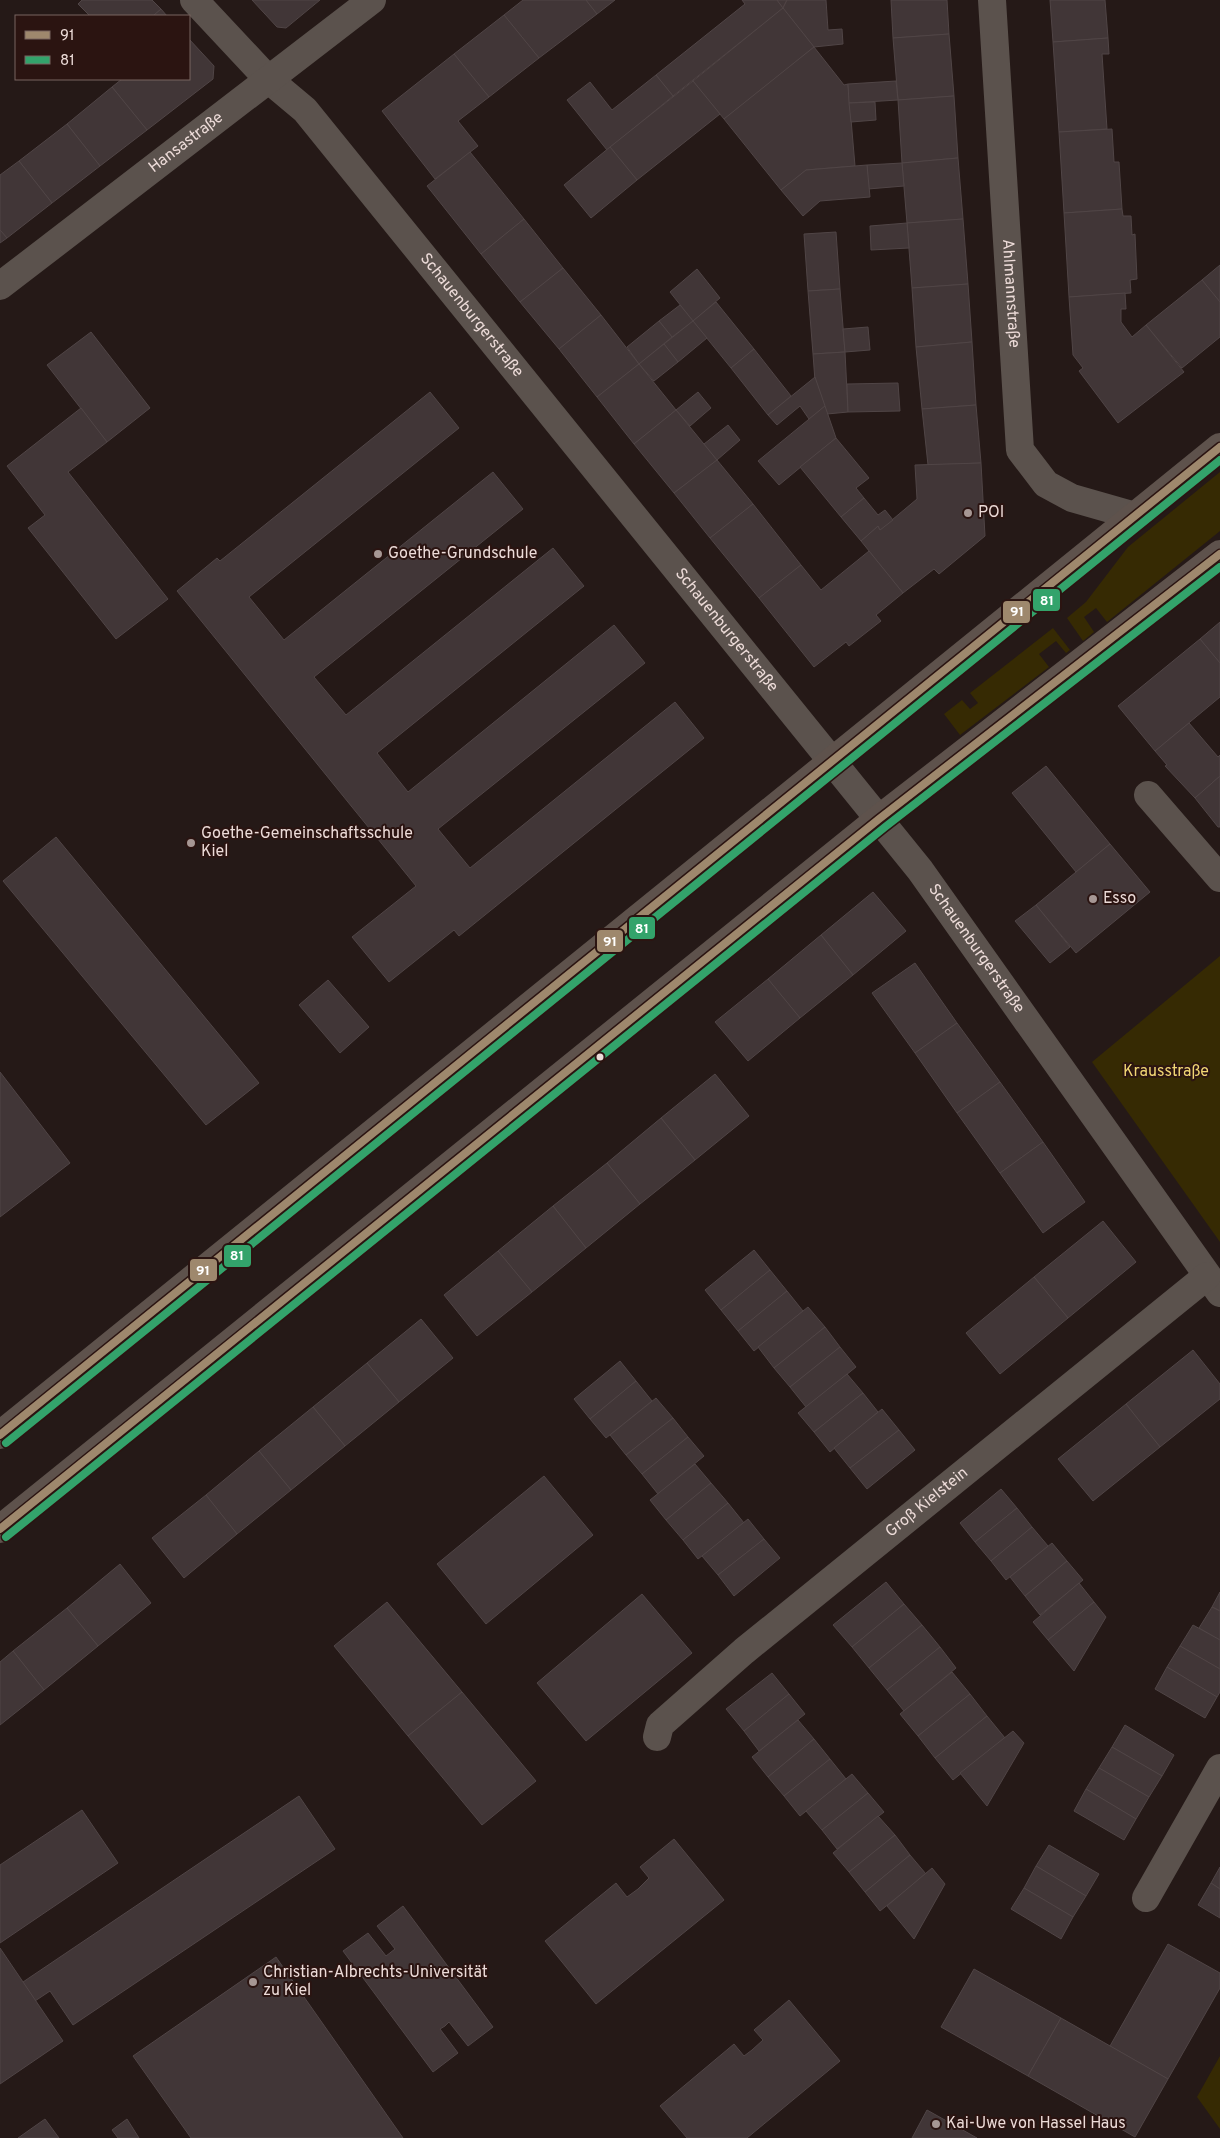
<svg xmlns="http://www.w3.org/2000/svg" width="1220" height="2138" viewBox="0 0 1220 2138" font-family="Overpass,sans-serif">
	<rect width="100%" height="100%" fill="#251917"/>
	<g fill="#362a03">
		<polygon points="1220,472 1220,531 1107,622 1096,608 1084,617 1094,632 1083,641 1067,618 1086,602 1128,547"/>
		<polygon points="1053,628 1070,650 1066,653 1056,641 1039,654 1049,667 960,735 944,714 962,700 970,709 978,703 970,693"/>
		<polygon points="1220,956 1220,1242 1092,1062"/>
		<polygon points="1220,2056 1220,2129 1197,2097"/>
	</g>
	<g fill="#413637" stroke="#504546">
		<polygon points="82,0 152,0 161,9 153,16 90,16 78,4"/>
		<polygon points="252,0 320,0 286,28 277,27"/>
		<polygon points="523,0 586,0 597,14 539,58 504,15"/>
		<polygon points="586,0 615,0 597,14"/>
		<polygon points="742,0 777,0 783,8 673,96 656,75 745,4"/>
		<polygon points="777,0 787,0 783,8"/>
		<polygon points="787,0 826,0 828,30 842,29 843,44 814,47 783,8"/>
		<polygon points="891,0 947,0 949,34 893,38"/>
		<polygon points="1050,0 1105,0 1108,38 1053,42"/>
		<polygon points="783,8 814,47 724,119 693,81"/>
		<polygon points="161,9 167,16 153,16"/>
		<polygon points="504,15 539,58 489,97 454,54"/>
		<polygon points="949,34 954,96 898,100 893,38"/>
		<polygon points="1108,38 1109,54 1102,54 1107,129 1059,132 1053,42"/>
		<polygon points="189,39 214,66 213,79 147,130 112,87 122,79 189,79"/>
		<polygon points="814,47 844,85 848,84 855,166 806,170 781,190 724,119"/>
		<polygon points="454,54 489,97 458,121 478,146 435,179 382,111"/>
		<polygon points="656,75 673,96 607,150 567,100 590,82 612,110"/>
		<polygon points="693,81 720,114 637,180 610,147"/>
		<polygon points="896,81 898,100 849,103 848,84"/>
		<polygon points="112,87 147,130 100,166 67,124"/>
		<polygon points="954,96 958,158 902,163 898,100"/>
		<polygon points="875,102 876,120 851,122 849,103"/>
		<polygon points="67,124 100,166 52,203 19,161"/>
		<polygon points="1112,129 1114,162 1119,162 1122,209 1064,213 1059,132"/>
		<polygon points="610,147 637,180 591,218 564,185"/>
		<polygon points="470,152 524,219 481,254 427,186"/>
		<polygon points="958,158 963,219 907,223 902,163"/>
		<polygon points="19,161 52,203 7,238 0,230 0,175"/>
		<polygon points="902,163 904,186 868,189 867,165"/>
		<polygon points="867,165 870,197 820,201 803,216 781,190 806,170"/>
		<polygon points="1122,209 1123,216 1131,216 1132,235 1135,234 1137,279 1130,280 1131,293 1069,297 1064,213"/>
		<polygon points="524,219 563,268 520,302 481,254"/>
		<polygon points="963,219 968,284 912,288 907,223"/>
		<polygon points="907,223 909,248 871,250 870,226"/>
		<polygon points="0,230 7,238 0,243"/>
		<polygon points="836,232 840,289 808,291 804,234"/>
		<polygon points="1220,265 1220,302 1202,280"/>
		<polygon points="563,268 601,315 559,349 520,302"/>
		<polygon points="697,269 720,298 693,321 670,292"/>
		<polygon points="1202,280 1220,302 1220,337 1182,368 1146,325"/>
		<polygon points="968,284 972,342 916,347 912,288"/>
		<polygon points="840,289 845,352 813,354 808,291"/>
		<polygon points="1125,293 1126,309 1121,309 1121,322 1132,337 1146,325 1184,372 1118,423 1079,371 1083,368 1073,355 1069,297"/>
		<polygon points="716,302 754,349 731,368 693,321"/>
		<polygon points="680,305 693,321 672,337 659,321"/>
		<polygon points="601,315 639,364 597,397 559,349"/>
		<polygon points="659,321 672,337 639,364 627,347"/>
		<polygon points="693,321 707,338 678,362 664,344"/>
		<polygon points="868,327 870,350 845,352 843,329"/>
		<polygon points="91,332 150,408 107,442 47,365"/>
		<polygon points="972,342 976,405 922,409 916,347"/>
		<polygon points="664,344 678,362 654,381 639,364"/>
		<polygon points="754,349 791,396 768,415 731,368"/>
		<polygon points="845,352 848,412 827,414 815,381 813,354"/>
		<polygon points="639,364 676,410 634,444 597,397"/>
		<polygon points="815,377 825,406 809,419 800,406 777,425 768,415"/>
		<polygon points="898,383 900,411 848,412 847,384"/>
		<polygon points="430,392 459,428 249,597 284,640 493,472 523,509 314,677 346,715 553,548 584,586 377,753 408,792 614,625 645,663 438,829 470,868 675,702 704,738 459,936 454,930 389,982 352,937 416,886 177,591 217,558 220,561"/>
		<polygon points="698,392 711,408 690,426 676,410"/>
		<polygon points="976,405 981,463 928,465 922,409"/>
		<polygon points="825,406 836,438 779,485 758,461"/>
		<polygon points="81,408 107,442 68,472 168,599 116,639 28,528 45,515 7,466"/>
		<polygon points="676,410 717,460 674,493 634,444"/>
		<polygon points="728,425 740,440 717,460 704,444"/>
		<polygon points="836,438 869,478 856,488 864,498 841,517 800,467"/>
		<polygon points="717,460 753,504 710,538 674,493"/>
		<polygon points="981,463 985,536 939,574 934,569 903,593 861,541 878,526 880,530 917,499 915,465"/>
		<polygon points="864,498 878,515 885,510 893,520 880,530 878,526 861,541 841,517"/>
		<polygon points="753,504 801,565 759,598 710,538"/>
		<polygon points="869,551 903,593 876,615 881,621 849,646 846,642 814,667 759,598 801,565 821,590"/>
		<polygon points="1220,622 1220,663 1200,639"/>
		<polygon points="1200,639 1220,663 1220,697 1155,751 1118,706"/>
		<polygon points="1189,723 1218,757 1220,755 1220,776 1195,798 1165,766 1167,765 1155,751"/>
		<polygon points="1046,766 1110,844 1076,872 1012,793"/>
		<polygon points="1220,776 1220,827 1218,827 1195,798"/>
		<polygon points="56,837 259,1083 206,1125 3,881"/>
		<polygon points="1110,844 1150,892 1076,953 1036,905"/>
		<polygon points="873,892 906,931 853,975 821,935"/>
		<polygon points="1036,905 1070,947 1050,963 1015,921"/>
		<polygon points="821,935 853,975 800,1018 768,979"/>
		<polygon points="915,963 957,1023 915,1053 872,993"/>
		<polygon points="768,979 800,1018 748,1061 715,1022"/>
		<polygon points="328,980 369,1027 340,1053 299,1005"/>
		<polygon points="957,1023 1000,1082 957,1113 915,1053"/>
		<polygon points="0,1072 70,1163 0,1217"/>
		<polygon points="715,1074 749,1116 695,1160 661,1118"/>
		<polygon points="1000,1082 1043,1142 1000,1173 957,1113"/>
		<polygon points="661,1118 695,1160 640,1204 607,1163"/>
		<polygon points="1043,1142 1085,1202 1043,1233 1000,1173"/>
		<polygon points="607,1163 640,1204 586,1248 553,1206"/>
		<polygon points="553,1206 586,1248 532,1292 498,1251"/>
		<polygon points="1103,1221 1136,1262 1068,1318 1034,1277"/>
		<polygon points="754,1250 770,1270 721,1310 705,1290"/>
		<polygon points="498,1251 532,1292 477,1336 444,1295"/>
		<polygon points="770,1270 787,1291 738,1331 721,1310"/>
		<polygon points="1034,1277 1068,1318 1000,1374 966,1333"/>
		<polygon points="787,1291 803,1311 754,1351 738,1331"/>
		<polygon points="808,1307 825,1327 774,1368 758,1347"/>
		<polygon points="421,1319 453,1358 399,1402 367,1363"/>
		<polygon points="825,1327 840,1347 790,1387 774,1368"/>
		<polygon points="840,1347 856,1367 806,1407 790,1387"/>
		<polygon points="1193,1350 1220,1384 1220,1399 1160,1447 1126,1404"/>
		<polygon points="620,1361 636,1381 590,1419 574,1399"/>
		<polygon points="367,1363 399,1402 345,1446 313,1407"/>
		<polygon points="847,1374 863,1393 814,1432 798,1413"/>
		<polygon points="636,1381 652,1401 606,1438 590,1419"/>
		<polygon points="863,1393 878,1412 830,1452 814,1432"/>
		<polygon points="656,1398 673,1418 626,1455 610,1435"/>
		<polygon points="1126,1404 1160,1447 1093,1501 1058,1459"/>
		<polygon points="313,1407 345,1446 291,1490 259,1451"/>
		<polygon points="882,1409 899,1430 850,1468 834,1448"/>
		<polygon points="673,1418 688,1437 642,1474 626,1455"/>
		<polygon points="899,1430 915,1450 867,1489 850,1468"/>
		<polygon points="688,1437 704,1456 658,1494 642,1474"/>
		<polygon points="259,1451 291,1490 237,1534 206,1495"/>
		<polygon points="695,1464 711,1483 666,1520 650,1500"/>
		<polygon points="544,1476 593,1535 486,1624 437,1564"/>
		<polygon points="711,1483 728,1503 683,1540 666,1520"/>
		<polygon points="1001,1489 1017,1508 975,1542 960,1523"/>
		<polygon points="206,1495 237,1534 184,1578 152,1538"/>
		<polygon points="728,1503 744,1523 698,1559 683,1540"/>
		<polygon points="1017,1508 1032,1527 991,1561 975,1542"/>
		<polygon points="748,1519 764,1539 718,1575 702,1556"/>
		<polygon points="1032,1527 1048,1546 1006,1580 991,1561"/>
		<polygon points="764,1539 780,1558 734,1596 718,1575"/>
		<polygon points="1052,1543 1067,1561 1025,1596 1010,1577"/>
		<polygon points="1067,1561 1083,1580 1040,1615 1025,1596"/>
		<polygon points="120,1564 151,1603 98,1646 67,1608"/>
		<polygon points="886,1582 904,1604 852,1647 833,1625"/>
		<polygon points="1079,1583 1094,1602 1048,1640 1033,1622"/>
		<polygon points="1220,1592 1220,1611 1212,1607"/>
		<polygon points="642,1594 692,1653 586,1741 537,1683"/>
		<polygon points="387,1602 462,1692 408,1736 334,1646"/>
		<polygon points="1094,1602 1106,1617 1074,1671 1048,1640"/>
		<polygon points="904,1604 922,1625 869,1668 852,1647"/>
		<polygon points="1212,1607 1220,1611 1220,1640 1199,1628"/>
		<polygon points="67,1608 98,1646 44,1690 13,1651"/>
		<polygon points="922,1625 940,1647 887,1690 869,1668"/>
		<polygon points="1193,1625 1220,1640 1220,1669 1180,1646"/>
		<polygon points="1180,1646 1220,1669 1220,1692 1217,1697 1167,1667"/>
		<polygon points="940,1647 956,1668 904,1711 887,1690"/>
		<polygon points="13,1651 44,1690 0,1725 0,1662"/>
		<polygon points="1167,1667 1217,1697 1205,1718 1155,1689"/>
		<polygon points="952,1672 970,1694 918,1736 900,1714"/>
		<polygon points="772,1673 789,1694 744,1731 726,1709"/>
		<polygon points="462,1692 536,1781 482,1825 408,1736"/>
		<polygon points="789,1694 805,1714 759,1751 744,1731"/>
		<polygon points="970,1694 987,1716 935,1758 918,1736"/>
		<polygon points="987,1716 1005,1738 953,1780 935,1758"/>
		<polygon points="798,1720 814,1739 768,1777 752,1757"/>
		<polygon points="1125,1725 1174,1755 1162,1776 1112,1747"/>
		<polygon points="1013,1731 1024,1743 987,1806 960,1773"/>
		<polygon points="814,1739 830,1759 784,1796 768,1777"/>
		<polygon points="1112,1747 1162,1776 1149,1797 1099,1768"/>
		<polygon points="830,1759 846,1779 800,1816 784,1796"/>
		<polygon points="1099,1768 1149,1797 1136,1819 1086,1789"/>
		<polygon points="852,1774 868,1793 822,1830 806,1811"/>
		<polygon points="1086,1789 1136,1819 1124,1840 1074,1811"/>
		<polygon points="868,1793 884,1812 837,1849 822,1830"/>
		<polygon points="299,1796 335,1849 73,2025 50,1991 35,2001 23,1982"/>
		<polygon points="82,1810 118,1863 0,1943 0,1865"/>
		<polygon points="878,1816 895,1835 849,1872 833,1853"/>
		<polygon points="895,1835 910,1855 865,1892 849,1872"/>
		<polygon points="674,1839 724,1900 596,2004 545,1941 616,1883 627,1897 638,1889 649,1878 640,1867"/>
		<polygon points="1049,1845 1099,1874 1086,1896 1036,1866"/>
		<polygon points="910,1855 926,1874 880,1911 865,1892"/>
		<polygon points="1036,1866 1086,1896 1073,1917 1024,1888"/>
		<polygon points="1220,1867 1220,1889 1211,1883"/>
		<polygon points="932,1868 945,1884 914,1939 887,1906"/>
		<polygon points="1211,1883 1220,1889 1220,1918 1198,1905"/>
		<polygon points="1024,1888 1073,1917 1061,1939 1011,1909"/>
		<polygon points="403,1906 493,2027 468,2046 449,2022 445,2026 440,2029 458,2053 433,2072 343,1951 368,1933 386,1956 395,1949 377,1926"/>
		<polygon points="1168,1944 1220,1973 1220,1988 1168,2079 1110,2046"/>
		<polygon points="0,1948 63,2041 0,2084"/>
		<polygon points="276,1957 403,2138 191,2138 133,2056"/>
		<polygon points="974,1969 1061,2018 1028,2076 941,2027"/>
		<polygon points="789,2000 840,2061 747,2138 687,2138 660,2106 734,2044 744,2056 752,2050 763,2040 754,2030"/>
		<polygon points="1061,2018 1168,2079 1135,2137 1028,2076"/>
		<polygon points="927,2110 977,2138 912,2138"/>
		<polygon points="45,2119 59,2138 18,2138"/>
		<polygon points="127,2119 139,2138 118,2138 112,2130"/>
	</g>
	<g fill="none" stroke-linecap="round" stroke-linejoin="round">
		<g stroke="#5b524d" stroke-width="28">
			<path id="s1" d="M 194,0 L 268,79 L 305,110 L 920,870 L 1220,1293"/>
			<path id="s2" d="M 992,0 L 1020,450 L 1046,484 L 1072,498 L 1135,516"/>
			<path id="s3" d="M 0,286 L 372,0"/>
			<polyline points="1148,795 1220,878"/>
			<path id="s4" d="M 657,1737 L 660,1725 L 744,1651 L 1207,1276"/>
			<polyline points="1146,1898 1220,1768"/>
		</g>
		<g stroke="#5e524c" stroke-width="28">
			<polyline points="0,1435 1220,447"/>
			<polyline points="0,1529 879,819 1220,554"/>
		</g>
		<g stroke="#2b1411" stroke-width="11">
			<g id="bus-1">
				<polyline points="0,1435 1220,447"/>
				<polyline points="0,1529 879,819 1220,554"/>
			</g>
		</g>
		<g stroke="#2b1411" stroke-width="11">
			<g id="bus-2">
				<polyline points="6,1443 1220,460"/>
				<polyline points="6,1537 885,827 1220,567"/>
			</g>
		</g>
		<use href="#bus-1" stroke="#9e886d" stroke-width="8"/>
		<use href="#bus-2" stroke="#33a36b" stroke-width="8"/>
	</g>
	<g fill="#a69794" stroke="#2b1411" stroke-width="2">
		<circle cx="968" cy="513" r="5"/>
		<circle cx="378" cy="554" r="5"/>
		<circle cx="191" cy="843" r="5"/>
		<circle cx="1093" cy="899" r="5"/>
		<circle cx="253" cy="1982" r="5"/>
		<circle cx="936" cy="2124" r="5"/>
	</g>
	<circle fill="#ecdbd8" stroke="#2b1411" stroke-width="2" cx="600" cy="1057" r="4.5"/>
	<g text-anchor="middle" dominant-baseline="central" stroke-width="4" stroke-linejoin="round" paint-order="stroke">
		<g font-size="16" fill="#ecdbd8" stroke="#2b1411">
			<text stroke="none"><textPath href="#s3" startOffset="235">Hansastraße</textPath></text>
			<text stroke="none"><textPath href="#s2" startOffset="294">Ahlmannstraße</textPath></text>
			<text stroke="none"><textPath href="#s1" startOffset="421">Schauenburgerstraße</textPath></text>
			<text stroke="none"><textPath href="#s1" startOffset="826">Schauenburgerstraße</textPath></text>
			<text stroke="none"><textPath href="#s1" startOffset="1231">Schauenburgerstraße</textPath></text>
			<text stroke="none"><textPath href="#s4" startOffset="360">Groß Kielstein</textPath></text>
		</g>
		<g font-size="16" fill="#ecdbd8" stroke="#2b1411" text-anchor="start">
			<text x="978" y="513">POI</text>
			<text x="388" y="554">Goethe-Grundschule</text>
			<text x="201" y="834">Goethe-Gemeinschaftsschule<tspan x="201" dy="18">Kiel</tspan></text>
			<text x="1103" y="899">Esso</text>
			<text x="263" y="1973">Christian-Albrechts-Universität<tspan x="263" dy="18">zu Kiel</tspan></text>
			<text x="946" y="2124">Kai-Uwe von Hassel Haus</text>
		</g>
		<g font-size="16" fill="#f1d674" stroke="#2b1411">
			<text x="1166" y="1072">Krausstraße</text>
		</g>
	</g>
	<g stroke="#2b1411" stroke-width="2">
		<rect x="1032" y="588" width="29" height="24" rx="5" fill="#33a36b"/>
		<rect x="1002" y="600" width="29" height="24" rx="5" fill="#9e886d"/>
		<rect x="628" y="916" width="28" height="24" rx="5" fill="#33a36b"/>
		<rect x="596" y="929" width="28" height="24" rx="5" fill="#9e886d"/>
		<rect x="223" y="1244" width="29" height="24" rx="5" fill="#33a36b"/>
		<rect x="189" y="1258" width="29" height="24" rx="5" fill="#9e886d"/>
	</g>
	<g font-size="14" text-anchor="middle" font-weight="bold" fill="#fff">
		<text x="1047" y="605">81</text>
		<text x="1017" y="616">91</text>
		<text x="642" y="933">81</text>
		<text x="610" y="946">91</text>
		<text x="237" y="1260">81</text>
		<text x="203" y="1275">91</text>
	</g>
	<rect x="15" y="15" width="175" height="65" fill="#2b1411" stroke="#786461"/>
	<rect x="25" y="31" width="25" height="8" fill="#9e886d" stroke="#786461"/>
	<text x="60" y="40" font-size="15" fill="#ecdbd8">91</text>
	<rect x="25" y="56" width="25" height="8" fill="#33a36b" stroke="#786461"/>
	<text x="60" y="65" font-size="15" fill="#ecdbd8">81</text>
</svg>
